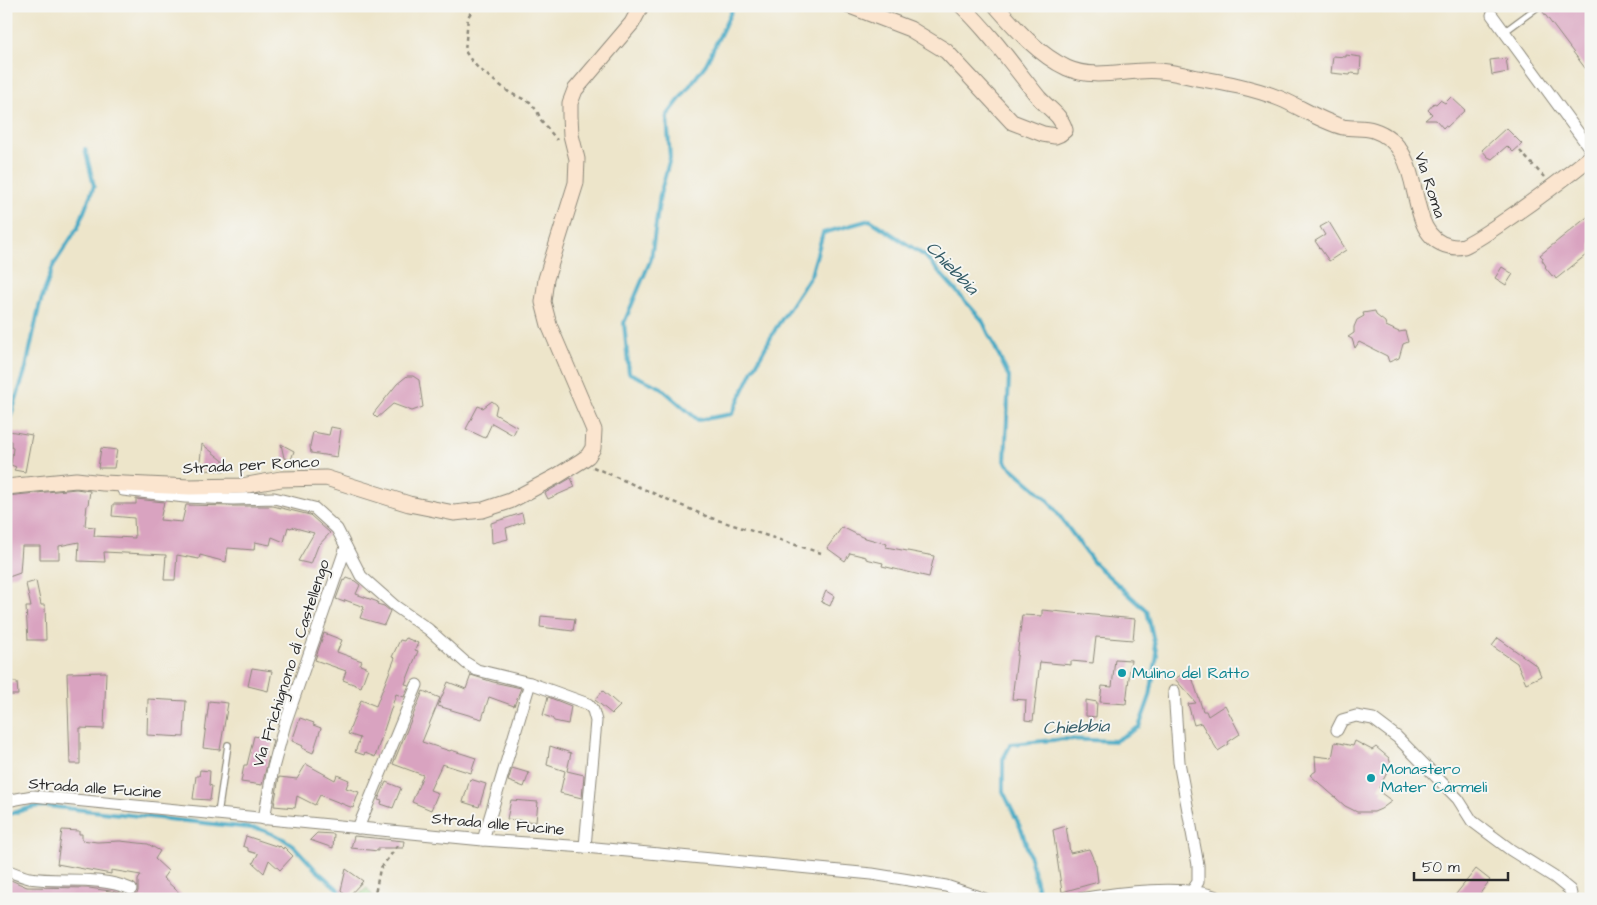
<svg xmlns="http://www.w3.org/2000/svg" width="1597" height="905" viewBox="0 0 1597 905" font-family="'Architects Daughter',sans-serif">
	<rect width="100%" height="100%" fill="#f6f6f2"/>
	<filter id="ink" filterUnits="userSpaceOnUse"><feTurbulence type="fractalNoise" baseFrequency=".02" numOctaves="2"/><feDisplacementMap in="SourceGraphic" scale="10" xChannelSelector="R" yChannelSelector="G"/><feConvolveMatrix kernelMatrix="1 2 1 2 8 2 1 2 1" color-interpolation-filters="sRGB"/></filter>
	<filter id="wash" filterUnits="userSpaceOnUse"><feTurbulence type="fractalNoise" baseFrequency=".0096" numOctaves="4" result="noise"/><feDisplacementMap in="SourceGraphic" scale="20" xChannelSelector="R" yChannelSelector="G"/><feGaussianBlur stdDeviation="1.12" result="paint"/><feColorMatrix in="noise" values="0 0 0 0 0 0 0 0 0 0 0 0 0 0 0 0 0 1.4 0 .05"/><feComposite in="paint" operator="in"/></filter>
	<g filter="url(#wash)">
		<rect width="100%" height="100%" fill="#ede5ca"/>
		<polygon fill="#9cd587" stroke="#648059" points="367,888 375,899 354,899"/>
		<g fill="none" stroke-linecap="round" stroke-linejoin="round">
			<g stroke="#44a9c4" stroke-width="4">
				<polyline points="734,6 706,64 667,116 670,158 660,195 651,259 624,323 629,373 660,387 698,420 732,414 753,370 776,328 811,275 823,233 870,220 925,256 982,320 1009,377 1005,462 1047,499 1094,563 1147,611 1157,655 1150,696 1139,727 1115,741 1065,739 1011,744 1003,759 1003,791 1022,831 1031,861 1040,899"/>
				<polyline points="6,431 26,368 39,307 53,266 78,227 94,186 85,149"/>
				<polyline points="6,815 33,807 46,806 260,829 282,838 294,846 315,869 339,890 344,899"/>
			</g>
		</g>
		<g id="blocks">
			<g fill="#d9a3c0">
				<polygon points="1551,6 1591,6 1591,76 1543,12"/>
				<polygon points="1346,55 1361,57 1360,74 1351,73 1350,75 1331,73 1333,56 1346,57"/>
				<polygon points="1506,58 1508,72 1492,75 1490,60"/>
				<polygon points="1451,97 1465,110 1447,127 1445,126 1443,128 1436,120 1425,120 1432,114 1428,110 1434,103 1436,104 1440,100 1445,103"/>
				<polygon points="1506,128 1522,144 1513,152 1507,146 1492,159 1488,157 1482,150"/>
				<polygon points="1591,214 1591,251 1556,279 1554,276 1553,277 1545,267 1546,266 1542,260 1543,258 1540,255"/>
				<polygon points="1329,222 1346,250 1329,261 1315,241 1325,235 1320,227"/>
				<polygon points="1502,267 1513,274 1506,285 1495,278"/>
				<polygon points="1375,311 1376,315 1385,322 1386,326 1399,332 1405,331 1408,342 1403,344 1399,358 1389,362 1387,356 1359,342 1355,348 1352,339 1348,337 1354,333 1354,327 1357,320 1364,316 1363,313"/>
				<polygon points="407,376 413,376 419,380 423,407 412,411 393,404 377,418 373,414 397,384"/>
				<polygon points="492,401 497,405 495,414 517,427 513,435 492,423 485,438 466,429 478,406 483,408"/>
				<polygon points="331,427 341,429 337,457 311,453 310,446 313,432 329,435"/>
				<polygon points="9,431 32,435 25,472 14,470 16,467 11,465 13,448 11,447 11,441 7,441"/>
				<polygon points="202,444 226,463 225,471 199,470"/>
				<polygon points="281,444 294,451 291,460 284,458"/>
				<polygon points="101,448 117,450 114,468 98,468"/>
				<polygon points="571,478 575,487 548,499 545,493"/>
				<polygon points="76,489 90,491 88,505 87,505 85,526 95,527 94,536 135,538 134,518 112,516 113,504 136,504 136,499 164,502 160,520 182,522 186,505 233,506 273,506 310,515 330,533 318,546 311,564 298,561 314,533 292,527 291,528 288,527 284,542 272,537 270,545 255,542 254,550 228,548 226,562 200,555 199,559 177,555 175,580 164,580 166,555 104,552 105,562 78,561 79,542 59,546 59,559 40,559 40,546 22,546 20,573 6,578 6,496"/>
				<polygon points="522,513 524,522 506,528 508,539 492,543 491,523"/>
				<polygon points="842,527 862,537 887,544 886,547 934,556 929,577 882,566 883,563 866,559 866,557 850,553 845,561 827,548"/>
				<polygon points="347,578 355,581 360,585 356,594 378,602 377,604 384,606 390,611 384,625 360,618 364,607 345,600 344,602 336,599 343,580 345,581"/>
				<polygon points="36,581 41,605 45,605 46,640 28,640 26,607 31,607 26,584"/>
				<polygon points="826,591 834,596 830,606 821,602"/>
				<polygon points="1042,610 1135,619 1133,640 1096,637 1093,663 1071,661 1071,665 1040,662 1033,721 1025,720 1026,700 1012,699 1022,615 1042,616"/>
				<polygon points="541,616 575,619 573,631 540,627"/>
				<polygon points="324,633 342,640 337,652 362,661 360,665 368,668 361,687 343,680 346,671 315,660"/>
				<polygon points="406,638 418,643 415,650 418,651 405,684 409,685 404,697 396,694 375,757 365,753 364,755 355,752 360,738 348,734 361,700 376,706 395,658 392,657 400,640 404,641"/>
				<polygon points="1498,638 1537,666 1541,676 1526,683 1517,663 1492,646"/>
				<polygon points="1115,659 1131,660 1126,704 1100,702 1102,686 1112,687"/>
				<polygon points="252,668 272,671 268,691 248,686"/>
				<polygon points="106,672 104,729 80,728 80,764 70,764 67,673"/>
				<polygon points="1185,672 1193,680 1203,711 1206,711 1208,716 1225,705 1240,734 1228,742 1229,744 1218,751 1201,723 1194,725 1188,704 1196,703 1175,679"/>
				<polygon points="471,675 493,682 521,688 514,706 489,697 482,719 438,706 448,682 466,689"/>
				<polygon points="6,682 17,682 18,695 6,695"/>
				<polygon points="423,691 440,698 422,742 450,751 451,750 476,758 471,773 442,764 430,790 438,793 431,810 412,802 423,775 393,764"/>
				<polygon points="603,691 620,706 612,714 595,700"/>
				<polygon points="548,697 571,706 568,724 554,721 552,718 543,715"/>
				<polygon points="148,699 186,701 184,737 147,735"/>
				<polygon points="1086,700 1097,702 1096,717 1086,716"/>
				<polygon points="209,701 228,703 220,750 203,748"/>
				<polygon points="300,718 314,723 313,725 321,728 313,753 302,748 303,746 292,741"/>
				<polygon points="254,736 273,740 262,785 241,782 244,765 247,765"/>
				<polygon points="1355,741 1372,750 1376,747 1389,758 1391,765 1379,788 1383,790 1381,793 1392,801 1381,809 1374,812 1357,812 1345,806 1310,775 1316,771 1315,756 1332,758 1335,742 1353,746"/>
				<polygon points="550,746 571,753 567,771 584,775 582,798 560,793 565,771 547,765"/>
				<polygon points="306,764 335,780 337,775 349,780 346,788 359,792 353,808 320,795 315,805 297,796 295,808 274,806 279,777 297,779"/>
				<polygon points="512,768 529,773 524,787 508,781"/>
				<polygon points="200,770 210,771 209,785 212,786 210,800 193,799 196,776 199,776"/>
				<polygon points="470,779 486,784 479,807 463,802"/>
				<polygon points="386,782 401,788 393,808 381,804 382,801 378,800"/>
				<polygon points="511,800 538,802 536,822 507,819"/>
				<polygon points="1066,826 1070,853 1089,849 1096,865 1098,882 1062,892 1053,830"/>
				<polygon points="62,830 79,831 79,834 82,834 82,840 97,842 120,841 148,844 160,851 155,859 168,871 163,878 186,899 135,899 138,891 138,880 141,875 111,870 111,874 57,864"/>
				<polygon points="317,833 334,834 333,848 310,840"/>
				<polygon points="246,836 279,847 280,846 283,849 284,847 293,856 280,870 269,860 264,873 253,863 258,854 248,851 248,848 243,846"/>
				<polygon points="354,836 404,841 403,848 378,848 378,851 351,848"/>
				<polygon points="346,869 363,881 347,898 341,890"/>
				<polygon points="1476,869 1490,880 1476,899 1452,899"/>
				<polygon points="6,878 27,887 89,888 110,891 123,894 123,899 6,899"/>
			</g>
		</g>
	</g>
	<g filter="url(#ink)">
		<use href="#blocks" fill-opacity="0" stroke="#8c887a" stroke-width="1"/>
		<g fill="none" stroke-linecap="round" stroke-linejoin="round">
			<g stroke="#8c887a" stroke-width="8">
				<g id="lane">
					<polyline points="1504,32 1539,6"/>
					<polyline points="218,814 228,745"/>
				</g>
			</g>
			<g stroke="#8c887a" stroke-width="13">
				<g id="street">
					<polyline points="1492,15 1591,150"/>
					<polyline points="123,490 185,497 233,499 274,498 314,508 337,529 361,576 395,606 428,629 466,663 477,670 530,683 588,704 593,710 596,721 585,847"/>
					<polyline points="1174,691 1179,762 1198,865 1198,882 1192,891"/>
					<polyline points="1337,730 1342,720 1356,716 1373,719 1397,737 1458,799 1472,821 1511,850 1554,877 1570,890 1572,899"/>
					<polyline points="6,801 33,796 483,840 585,847 872,874 946,886 985,899"/>
					<polyline points="264,819 273,768 285,724 346,547"/>
					<polyline points="358,828 417,685"/>
					<polyline points="483,840 530,683"/>
					<path d="M 6,870 C 14,873 21,876 29,878 C 61,883 98,875 131,889"/>
					<path d="M 1080,899 C 1115,893 1189,883 1221,899"/>
				</g>
			</g>
			<g stroke="#8c887a" stroke-width="17">
				<g id="secondary">
					<path d="M 850,6 L 910,29 L 946,51 L 1012,122 L 1043,134 L 1055,136 L 1060,134 L 1065,130 C 1061,115 1049,109 1039,98 C 1014,67 991,34 962,6"/>
					<path d="M 996,6 C 1016,29 1039,55 1067,68 C 1096,81 1129,68 1160,71 C 1172,72 1185,75 1197,78 C 1226,83 1254,88 1281,99 C 1302,108 1321,121 1343,127 C 1353,129 1364,127 1373,130 C 1431,148 1400,235 1449,246 C 1453,247 1460,247 1464,246 C 1477,240 1491,230 1503,222 C 1533,202 1562,180 1591,157"/>
					<polyline points="6,487 76,480 103,483 190,487 242,486 281,479 326,478 409,504 454,513 483,510 510,501 557,476 581,461 588,456 593,448 594,430 549,325 543,302 546,279 576,183 577,159 571,135 570,116 570,103 575,90 632,23 641,6"/>
				</g>
			</g>
			<g stroke="#8c887a" stroke-width="2.5" stroke-dasharray="4 4" stroke-linecap="butt">
				<polyline points="475,6 468,17 465,51 471,60 478,68 510,93 530,102 537,111 541,120 557,140"/>
				<polyline points="1520,151 1544,177"/>
				<polyline points="593,467 708,517 821,553"/>
				<polyline points="374,899 380,869 399,844"/>
			</g>
			<use href="#lane" stroke="#fff" stroke-width="5.5"/>
			<use href="#street" stroke="#fff" stroke-width="11"/>
			<use href="#secondary" stroke="#fbe5cf" stroke-width="15"/>
		</g>
	</g>
	<g fill="#0f9aa8" stroke="#f6f6f2" stroke-width="2">
		<circle cx="1122" cy="673" r="5"/>
		<circle cx="1371" cy="778" r="5"/>
	</g>
	<g text-anchor="middle" dominant-baseline="central" stroke-width="4" stroke-linejoin="round" paint-order="stroke">
		<g font-size="16" fill="#2b2b2b" stroke="#f6f6f2">
			<text transform="translate(1430 185) rotate(72)">Via Roma</text>
			<text transform="translate(251 465) rotate(-3)">Strada per Ronco</text>
			<text transform="translate(291 663) rotate(-72)">Via Frichignono di Castellengo</text>
			<text transform="translate(95 788) rotate(4)">Strada alle Fucine</text>
			<text transform="translate(498 824) rotate(5)">Strada alle Fucine</text>
		</g>
		<g font-size="16" fill="#0d838f" stroke="#f6f6f2" text-anchor="start">
			<text x="1132" y="673">Mulino del Ratto</text>
			<text x="1381" y="769">Monastero<tspan x="1381" dy="18">Mater Carmeli</tspan></text>
		</g>
		<g font-size="18" font-style="italic" fill="#355d68" stroke="#f6f6f2">
			<text transform="translate(952 268) rotate(46)">Chiebbia</text>
			<text transform="translate(1076 727) rotate(-2)">Chiebbia</text>
		</g>
	</g>
	<rect width="1597" height="905" fill="none" stroke="#f6f6f2" stroke-width="25"/>
	<path d="M1414 872v8h94v-8" fill="none" stroke="#2b2b2b" stroke-width="2.5"/>
	<text x="1422" y="872" font-size="15" fill="#2b2b2b" stroke="#f6f6f2" stroke-width="4" paint-order="stroke">50 m</text>
</svg>
